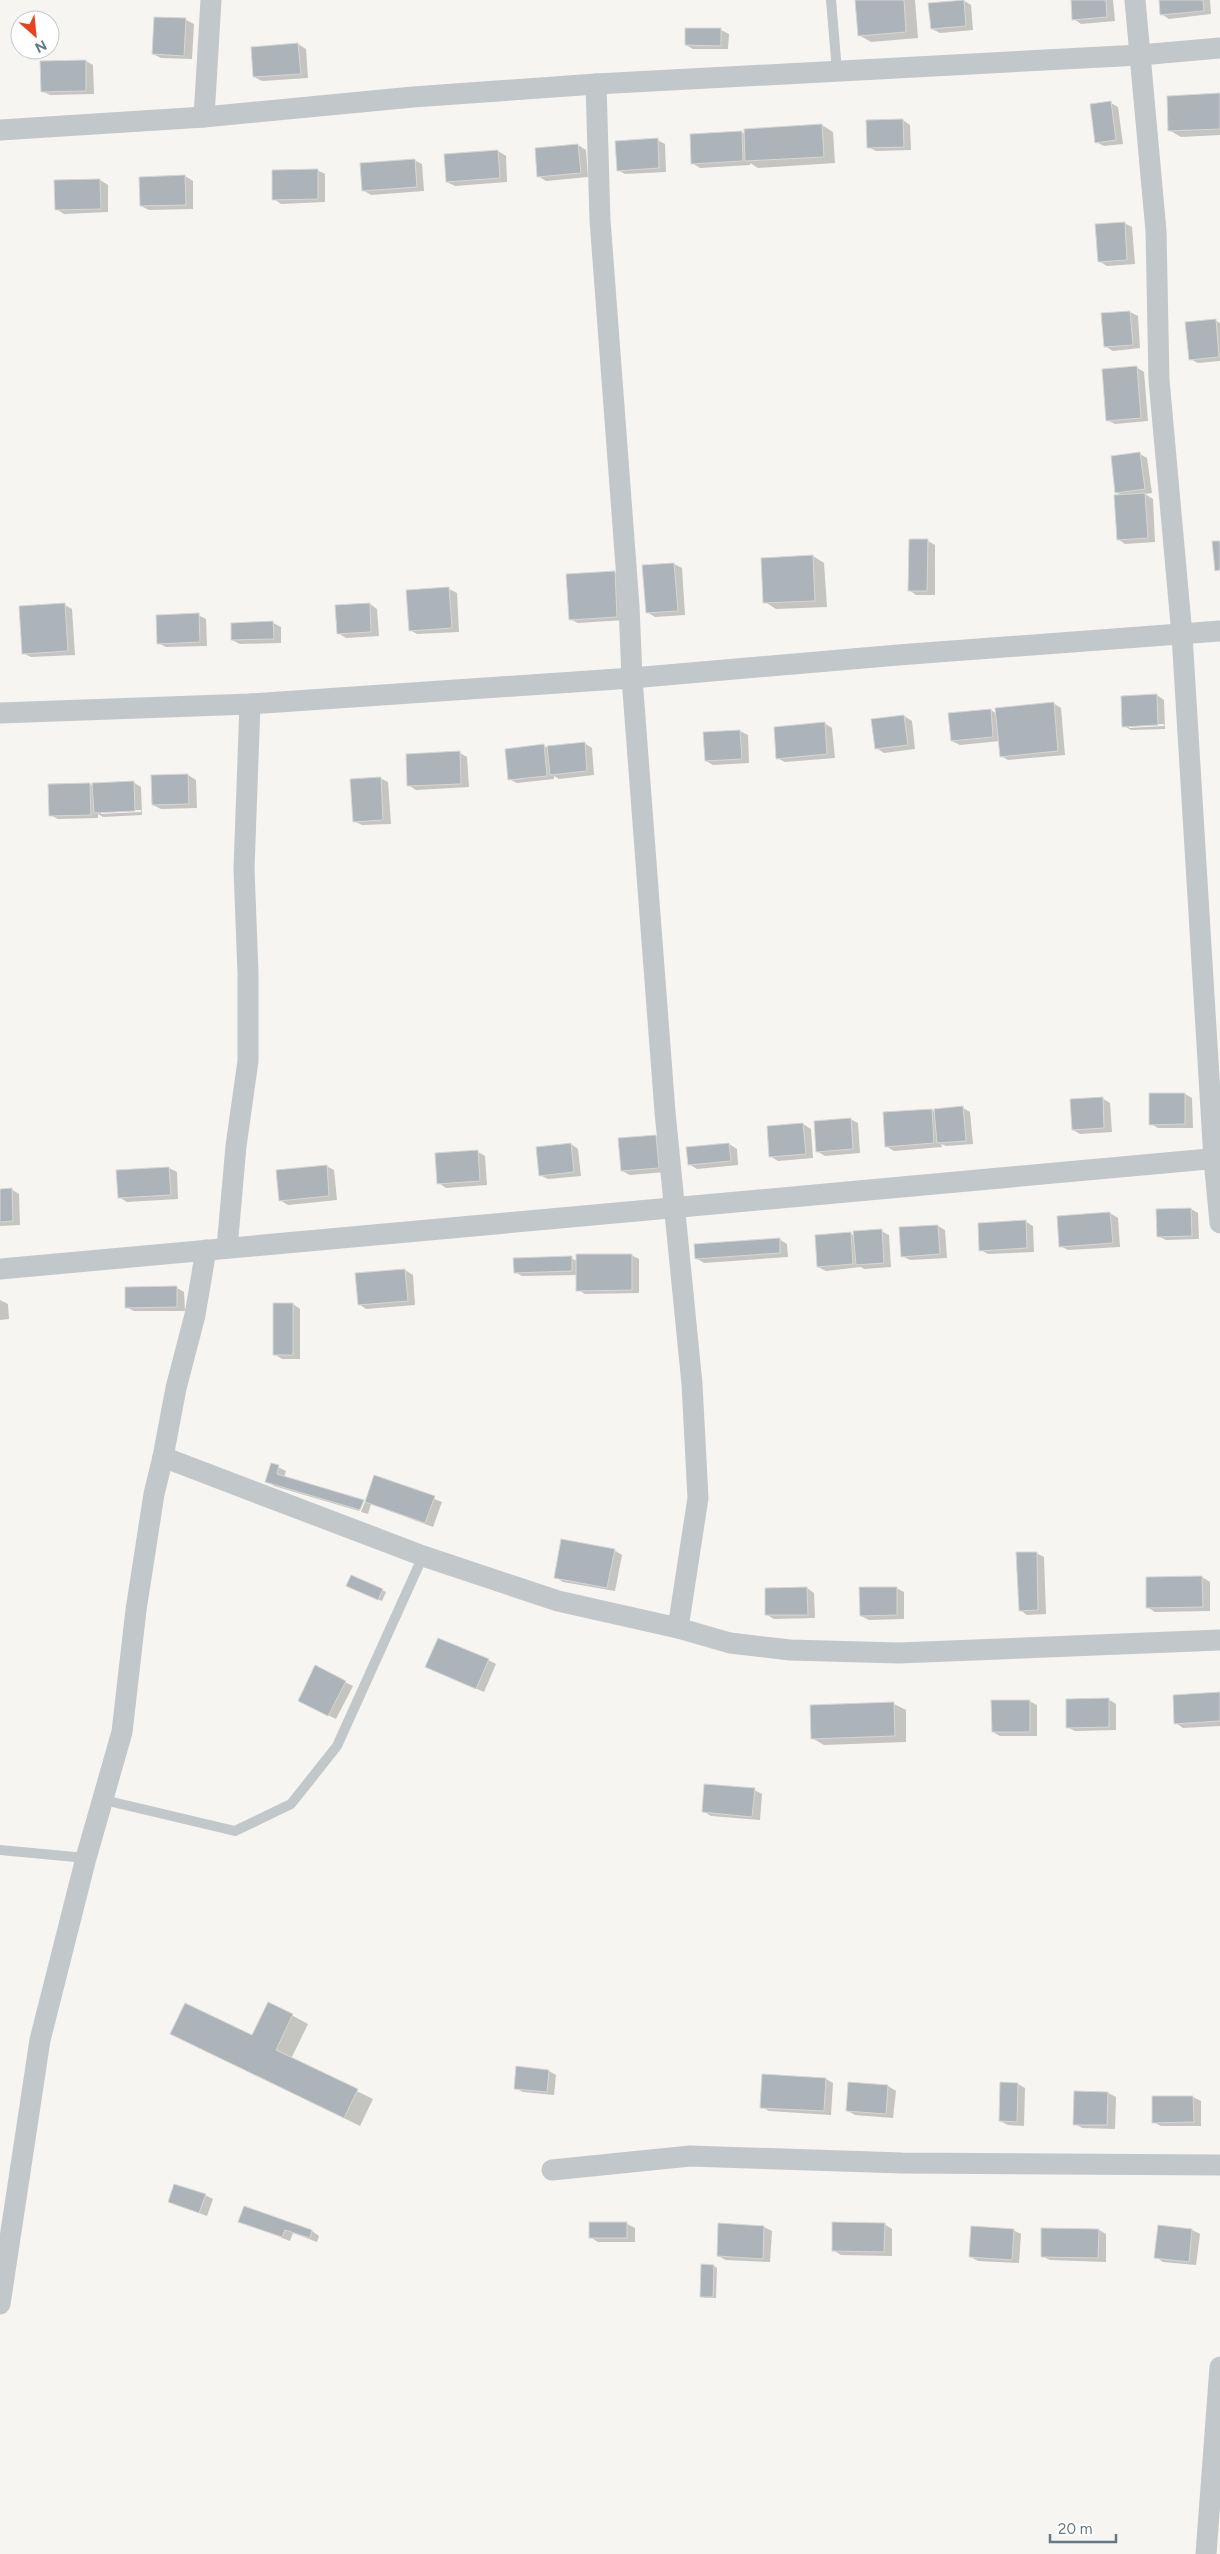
<svg xmlns="http://www.w3.org/2000/svg" width="1220" height="2554" viewBox="0 0 1220 2554" font-family="Figtree,sans-serif">
	<rect width="100%" height="100%" fill="#f6f5f1"/>
	<g fill="#0003" fill-rule="evenodd">
		<polygon points="856,0 915,0 918,38 871,42 859,35"/>
		<polygon points="963,0 971,5 973,30 940,33 932,29"/>
		<polygon points="1072,0 1113,0 1115,21 1081,24 1074,19"/>
		<polygon points="1160,0 1210,0 1211,14 1169,19 1161,14"/>
		<polygon points="155,18 186,20 194,24 192,59 161,58 153,54"/>
		<polygon points="686,29 721,30 729,34 728,49 693,49 686,45"/>
		<polygon points="298,44 306,49 308,78 262,81 254,77"/>
		<polygon points="86,61 93,65 94,94 50,95 42,91"/>
		<polygon points="1220,95 1220,135 1181,137 1169,130"/>
		<polygon points="1111,103 1118,107 1123,144 1104,146 1096,142"/>
		<polygon points="903,120 910,125 911,150 876,151 868,147"/>
		<polygon points="822,125 833,132 835,163 758,168 750,163 750,165 700,168 692,163 741,132 745,134"/>
		<polygon points="657,140 665,144 666,172 625,174 618,170"/>
		<polygon points="578,145 586,150 588,177 546,181 538,176"/>
		<polygon points="498,151 506,156 507,182 455,186 447,182"/>
		<polygon points="414,160 422,164 424,191 371,195 363,190"/>
		<polygon points="317,170 325,174 325,202 281,204 274,199"/>
		<polygon points="185,176 193,181 193,209 149,210 141,206"/>
		<polygon points="100,180 108,185 108,212 64,214 56,209"/>
		<polygon points="1124,223 1132,227 1135,264 1107,266 1099,261"/>
		<polygon points="1130,312 1138,316 1140,348 1113,351 1105,346"/>
		<polygon points="1215,320 1220,323 1220,361 1198,363 1190,359"/>
		<polygon points="1136,367 1144,372 1148,421 1115,424 1107,420"/>
		<polygon points="1140,454 1147,458 1152,493 1145,494 1153,499 1155,542 1125,544 1118,539 1122,496 1116,492"/>
		<polygon points="928,541 935,545 935,595 916,595 909,590"/>
		<polygon points="813,556 824,563 827,607 776,609 765,602"/>
		<polygon points="674,564 682,568 685,615 655,617 647,612"/>
		<polygon points="614,572 622,577 625,620 578,623 570,619"/>
		<polygon points="449,589 457,593 459,632 417,634 410,630"/>
		<polygon points="370,604 377,609 379,636 346,638 338,633"/>
		<polygon points="65,605 72,609 75,655 31,657 23,653"/>
		<polygon points="198,615 206,619 207,646 166,647 158,643"/>
		<polygon points="273,623 281,627 281,643 240,644 232,640 232,624"/>
		<path d="M 1157,695 L 1164,700 L 1165,729 L 1131,730 L 1124,726 ZM 1164,724 L 1164,726 L 1129,728 L 1129,725 Z"/>
		<polygon points="1053,703 1061,708 1065,755 1008,760 1001,756 1000,741 960,745 952,741 991,710 997,714"/>
		<polygon points="904,716 912,721 915,749 884,753 876,748"/>
		<polygon points="824,723 832,728 835,758 785,762 777,758"/>
		<polygon points="740,731 748,735 749,763 713,765 706,761"/>
		<polygon points="584,743 592,748 594,775 559,779 554,776 554,779 517,783 509,779 544,746 548,748"/>
		<polygon points="460,753 467,757 469,787 416,790 408,785"/>
		<polygon points="188,775 196,780 197,808 161,809 153,805"/>
		<polygon points="380,778 388,782 391,824 362,825 354,821"/>
		<path d="M 133,782 L 141,787 L 142,815 L 103,817 L 98,814 L 98,818 L 58,819 L 50,815 L 90,784 L 94,787 ZM 141,810 L 141,812 L 101,814 L 101,811 Z"/>
		<polygon points="1185,1094 1192,1098 1193,1128 1158,1128 1151,1124"/>
		<polygon points="1102,1098 1110,1103 1112,1132 1080,1134 1073,1130"/>
		<polygon points="963,1108 970,1112 973,1144 946,1146 941,1144 942,1147 894,1151 886,1146 932,1110 936,1112"/>
		<polygon points="850,1119 858,1123 860,1153 825,1156 817,1151"/>
		<polygon points="803,1124 811,1129 813,1158 778,1161 770,1156 768,1127"/>
		<polygon points="656,1136 663,1141 666,1172 630,1175 622,1171"/>
		<polygon points="571,1144 578,1149 581,1176 548,1179 540,1175"/>
		<polygon points="729,1144 737,1149 738,1165 697,1169 689,1164"/>
		<polygon points="478,1152 485,1156 487,1185 446,1188 439,1183"/>
		<polygon points="326,1166 334,1170 337,1200 288,1205 280,1200"/>
		<polygon points="169,1168 177,1172 178,1199 127,1202 119,1197"/>
		<polygon points="11,1189 19,1194 20,1225 0,1226 0,1190"/>
		<polygon points="1191,1209 1198,1213 1199,1239 1166,1240 1158,1236"/>
		<polygon points="1110,1213 1118,1218 1120,1247 1068,1250 1060,1246"/>
		<polygon points="1025,1221 1033,1226 1034,1252 988,1254 981,1250"/>
		<polygon points="938,1226 945,1230 947,1258 910,1260 902,1256"/>
		<polygon points="881,1231 889,1235 891,1267 864,1269 861,1267 826,1271 818,1267 851,1234 855,1236"/>
		<polygon points="779,1239 787,1244 788,1257 704,1263 696,1258"/>
		<polygon points="631,1255 639,1259 639,1293 585,1294 578,1290 577,1275 522,1276 515,1272 571,1258 577,1261"/>
		<polygon points="405,1270 413,1275 415,1305 366,1309 359,1304 357,1274"/>
		<polygon points="177,1288 184,1292 185,1311 134,1311 126,1307"/>
		<polygon points="0,1300 8,1304 9,1319 0,1320"/>
		<polygon points="293,1304 300,1309 300,1359 282,1359 274,1354"/>
		<polygon points="278,1467 286,1471 284,1478 362,1501 359,1511 274,1486 267,1481"/>
		<polygon points="375,1476 442,1502 433,1527 371,1504 368,1514 361,1512"/>
		<polygon points="614,1550 622,1555 615,1591 563,1582 556,1577"/>
		<polygon points="1036,1553 1044,1557 1046,1614 1027,1615 1020,1610"/>
		<polygon points="352,1577 386,1592 382,1601 351,1588"/>
		<polygon points="1202,1577 1210,1582 1210,1611 1155,1612 1147,1607"/>
		<polygon points="807,1588 814,1593 815,1618 774,1619 767,1615"/>
		<polygon points="896,1588 904,1592 904,1619 869,1620 861,1616"/>
		<polygon points="488,1660 496,1664 484,1692 427,1667"/>
		<polygon points="345,1682 353,1686 336,1719 307,1705"/>
		<polygon points="1220,1693 1220,1726 1183,1728 1176,1723"/>
		<polygon points="1108,1699 1116,1704 1116,1730 1075,1731 1067,1727"/>
		<polygon points="1029,1701 1037,1705 1037,1736 1000,1736 993,1732"/>
		<polygon points="894,1704 906,1710 906,1742 824,1745 812,1738"/>
		<polygon points="754,1790 762,1794 760,1820 711,1816 703,1811"/>
		<polygon points="269,2003 308,2024 291,2059 373,2099 360,2126 187,2042 252,2037"/>
		<polygon points="549,2071 556,2075 554,2095 523,2092 515,2088"/>
		<polygon points="826,2079 833,2083 831,2115 769,2111 762,2107"/>
		<polygon points="849,2083 888,2086 896,2091 893,2118 855,2115 848,2111"/>
		<polygon points="1018,2084 1025,2088 1024,2126 1008,2125 1000,2121"/>
		<polygon points="1108,2093 1116,2097 1115,2129 1082,2128 1075,2124"/>
		<polygon points="1193,2097 1201,2101 1201,2126 1161,2126 1153,2122"/>
		<polygon points="205,2195 213,2199 207,2216 169,2202"/>
		<polygon points="240,2221 312,2231 319,2236 317,2242 293,2233 290,2241"/>
		<polygon points="590,2224 627,2224 635,2228 635,2242 598,2242 590,2237"/>
		<polygon points="884,2224 892,2229 892,2256 841,2255 833,2250"/>
		<polygon points="764,2227 772,2231 770,2262 726,2260 718,2256"/>
		<polygon points="1159,2227 1192,2230 1200,2234 1196,2265 1163,2262 1156,2257"/>
		<polygon points="1013,2230 1021,2234 1019,2263 978,2261 971,2257"/>
		<polygon points="1099,2230 1106,2234 1106,2262 1050,2260 1042,2256"/>
		<polygon points="714,2266 717,2268 716,2298 704,2298 701,2296"/>
	</g>
	<g fill="#acb4b9" stroke="#d7d7d4">
		<polygon points="855,0 904,0 906,32 858,36"/>
		<polygon points="964,0 966,26 931,29 928,3"/>
		<polygon points="1071,0 1106,0 1107,17 1072,20"/>
		<polygon points="1159,0 1203,0 1204,11 1160,15"/>
		<polygon points="154,17 186,18 184,56 152,54"/>
		<polygon points="685,28 721,28 721,46 685,45"/>
		<polygon points="298,43 301,74 253,77 251,47"/>
		<polygon points="86,60 86,91 41,92 40,61"/>
		<polygon points="1220,93 1220,129 1168,131 1167,96"/>
		<polygon points="1111,101 1116,140 1095,143 1090,104"/>
		<polygon points="903,119 904,147 867,148 866,120"/>
		<polygon points="822,124 824,157 745,161 744,129"/>
		<polygon points="742,131 743,161 691,164 690,134"/>
		<polygon points="658,138 659,168 617,171 615,141"/>
		<polygon points="578,144 581,173 537,177 535,148"/>
		<polygon points="498,150 500,178 446,182 444,154"/>
		<polygon points="415,159 417,187 362,191 360,163"/>
		<polygon points="318,169 318,199 272,200 272,170"/>
		<polygon points="185,175 186,205 140,206 139,177"/>
		<polygon points="100,179 101,209 55,210 54,180"/>
		<polygon points="1125,222 1127,260 1098,262 1095,224"/>
		<polygon points="1130,311 1133,345 1104,347 1101,313"/>
		<polygon points="1216,319 1219,357 1189,360 1185,322"/>
		<polygon points="1137,366 1141,418 1106,421 1102,369"/>
		<polygon points="1140,452 1145,489 1115,493 1111,456"/>
		<polygon points="1145,493 1148,538 1117,540 1114,495"/>
		<polygon points="909,539 928,539 927,591 908,591"/>
		<polygon points="1212,541 1220,541 1220,570 1215,571"/>
		<polygon points="813,555 815,601 763,603 761,558"/>
		<polygon points="674,563 678,611 646,613 642,565"/>
		<polygon points="615,571 617,617 569,620 566,574"/>
		<polygon points="449,587 452,628 409,631 406,590"/>
		<polygon points="65,603 68,651 22,654 19,606"/>
		<polygon points="370,603 371,632 337,634 335,605"/>
		<polygon points="199,613 200,642 157,644 156,615"/>
		<polygon points="273,621 274,639 231,640 231,623"/>
		<polygon points="1157,694 1158,725 1122,727 1121,696"/>
		<polygon points="1054,702 1058,751 1000,757 995,708"/>
		<polygon points="991,709 993,737 951,741 948,713"/>
		<polygon points="904,715 908,745 875,749 871,719"/>
		<polygon points="825,722 827,754 776,759 774,727"/>
		<polygon points="740,730 742,759 705,761 703,732"/>
		<polygon points="585,742 587,771 550,775 547,746"/>
		<polygon points="544,744 547,776 508,780 505,749"/>
		<polygon points="460,751 461,784 407,786 406,754"/>
		<polygon points="188,774 189,804 152,805 151,775"/>
		<polygon points="381,777 383,820 353,822 350,779"/>
		<polygon points="134,781 135,811 94,813 92,783"/>
		<polygon points="90,783 91,815 49,816 48,784"/>
		<polygon points="1149,1093 1185,1093 1185,1124 1149,1125"/>
		<polygon points="1103,1097 1104,1128 1072,1130 1070,1099"/>
		<polygon points="963,1106 966,1141 937,1143 934,1109"/>
		<polygon points="932,1109 934,1143 885,1147 883,1112"/>
		<polygon points="851,1118 853,1149 816,1152 814,1121"/>
		<polygon points="803,1123 806,1154 769,1157 767,1126"/>
		<polygon points="656,1135 659,1168 621,1171 618,1138"/>
		<polygon points="571,1143 574,1172 539,1176 536,1147"/>
		<polygon points="729,1143 731,1161 688,1165 686,1147"/>
		<polygon points="478,1150 480,1181 437,1184 435,1153"/>
		<polygon points="327,1165 329,1196 279,1201 276,1170"/>
		<polygon points="169,1167 171,1195 118,1198 116,1170"/>
		<polygon points="12,1188 13,1221 0,1222 0,1189"/>
		<polygon points="1191,1208 1192,1236 1157,1237 1156,1209"/>
		<polygon points="1110,1212 1113,1243 1059,1247 1057,1216"/>
		<polygon points="1026,1220 1027,1248 979,1251 978,1223"/>
		<polygon points="938,1225 940,1254 901,1257 899,1227"/>
		<polygon points="882,1229 884,1263 856,1265 853,1231"/>
		<polygon points="851,1232 853,1264 817,1267 815,1235"/>
		<polygon points="780,1238 780,1253 695,1259 694,1244"/>
		<polygon points="576,1254 632,1254 632,1290 576,1291"/>
		<polygon points="572,1256 572,1271 514,1273 513,1258"/>
		<polygon points="405,1269 408,1301 358,1305 355,1273"/>
		<polygon points="177,1286 177,1307 125,1308 125,1287"/>
		<rect x="273" y="1303" width="20" height="52"/>
		<polygon points="271,1463 279,1465 277,1474 364,1500 360,1510 265,1482"/>
		<polygon points="374,1475 435,1496 425,1523 365,1502"/>
		<polygon points="561,1539 615,1549 607,1588 554,1578"/>
		<polygon points="1016,1552 1037,1552 1038,1610 1019,1611"/>
		<polygon points="351,1575 383,1589 378,1600 346,1586"/>
		<polygon points="1202,1576 1203,1607 1146,1608 1146,1577"/>
		<polygon points="807,1587 808,1615 765,1615 765,1588"/>
		<polygon points="859,1587 897,1587 897,1615 860,1616"/>
		<polygon points="438,1638 489,1659 476,1689 425,1667"/>
		<polygon points="315,1665 346,1681 328,1716 298,1701"/>
		<polygon points="1220,1692 1220,1721 1174,1724 1173,1695"/>
		<polygon points="1109,1698 1109,1727 1066,1728 1066,1699"/>
		<polygon points="991,1700 1030,1700 1030,1732 992,1732"/>
		<polygon points="894,1702 895,1736 811,1739 810,1705"/>
		<polygon points="704,1784 755,1788 752,1817 702,1812"/>
		<polygon points="268,2002 293,2014 276,2050 358,2089 344,2118 170,2034 185,2003 252,2035"/>
		<polygon points="516,2066 549,2070 547,2092 514,2089"/>
		<polygon points="762,2074 826,2078 824,2111 760,2108"/>
		<polygon points="848,2082 888,2085 886,2114 846,2111"/>
		<polygon points="1000,2082 1018,2083 1017,2122 999,2121"/>
		<polygon points="1074,2091 1108,2092 1107,2125 1073,2125"/>
		<polygon points="1152,2096 1193,2096 1194,2122 1152,2123"/>
		<polygon points="174,2184 206,2194 199,2213 168,2202"/>
		<polygon points="244,2206 312,2230 310,2238 285,2230 282,2237 238,2222"/>
		<rect x="589" y="2222" width="38" height="16"/>
		<polygon points="832,2222 885,2223 884,2252 832,2251"/>
		<polygon points="718,2223 764,2226 763,2259 717,2256"/>
		<polygon points="1158,2225 1192,2229 1189,2262 1154,2258"/>
		<polygon points="971,2226 1014,2229 1012,2260 969,2257"/>
		<polygon points="1041,2228 1099,2229 1098,2258 1041,2257"/>
		<polygon points="701,2264 714,2265 713,2297 700,2297"/>
	</g>
	<g fill="none" stroke-linecap="round" stroke-linejoin="round">
		<g stroke="#c2c7c9" stroke-width="10">
			<polyline points="831,0 837,71"/>
			<polyline points="104,1800 235,1831 291,1804 337,1746 423,1556"/>
			<polyline points="0,1850 86,1858"/>
		</g>
		<g stroke="#c2c7c9" stroke-width="21">
			<polyline points="1135,0 1156,231 1159,380 1182,635 1214,1159 1220,1223"/>
			<polyline points="596,84 600,220 629,606 632,678 665,1112 692,1384 698,1498 678,1628"/>
			<polyline points="204,117 211,0"/>
			<polyline points="0,130 204,117 413,97 596,84 1140,55 1220,48"/>
			<polyline points="0,713 250,704 632,678 898,655 1220,631"/>
			<polyline points="227,1248 236,1146 248,1061 248,973 244,869 250,704"/>
			<polyline points="0,1269 1220,1158"/>
			<polyline points="163,1457 423,1556 558,1601 678,1628 730,1643 790,1650 899,1653 1220,1640"/>
			<polyline points="552,2170 690,2156 902,2163 1220,2165"/>
			<polyline points="0,2304 40,2040 86,1858 122,1732 136,1610 154,1494 163,1457 176,1388 195,1315 206,1250"/>
			<polyline points="1206,2554 1220,2367"/>
		</g>
	</g>
	<g transform="translate(35 35) rotate(153)"><circle r="24" fill="#ffffff" stroke="#c1c9ce"/>
	<path d="M0-4L9 19L0 12L-9 19Z" fill="#e8421f"/>
	<text y="-8" font-size="14" font-weight="bold" text-anchor="middle" fill="#637784">N</text>
	</g>
	<path d="M1050 2534v8h66v-8" fill="none" stroke="#637784" stroke-width="2.5"/>
	<text x="1058" y="2534" font-size="15" fill="#637784" stroke="#ffffff" stroke-width="4" paint-order="stroke">20 m</text>
</svg>
